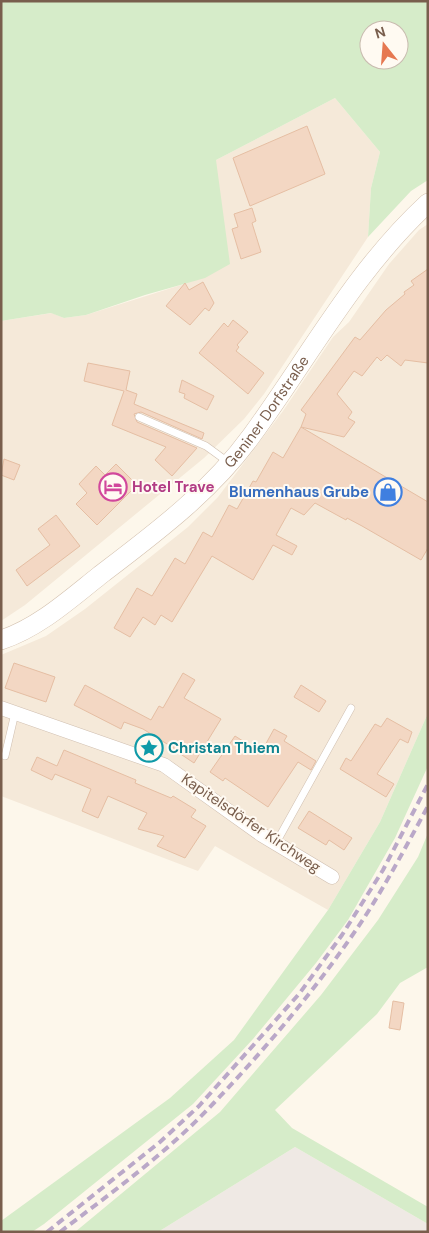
<svg xmlns="http://www.w3.org/2000/svg" width="429" height="1233" viewBox="0 0 429 1233" font-family="'DM Sans',sans-serif">
	<rect width="100%" height="100%" fill="#fdf7eb"/>
	<g fill="#f5e9d9">
		<polygon points="335,98 380,152 371,188 368,237 264,394 244,419 204,458 25,605 1,621 1,321 52,313 64,318 86,315 184,284 216,160"/>
		<polygon points="428,224 428,713 380,822 328,910 215,846 198,871 1,796 1,655 46,636 85,609 188,527 218,497 283,411 333,337 349,322 389,264 419,230"/>
	</g>
	<polygon fill="#efe9e4" points="295,1147 428,1224 428,1232 158,1232"/>
	<g fill="#d6ecc9" fill-rule="evenodd">
		<path d="M 1,1 L 428,1 L 428,180 L 411,191 L 368,237 L 371,188 L 380,152 L 335,98 L 216,160 L 230,264 L 205,278 L 145,295 L 86,315 L 64,318 L 51,313 L 1,321 ZM 369,30 L 399,30 L 399,60 L 369,60 Z"/>
		<polygon points="428,713 428,766 395,838 348,920 316,963 253,1039 193,1104 44,1224 32,1232 1,1232 1,1221 170,1098 234,1040 328,910 380,822"/>
		<polygon points="428,833 428,967 400,983 377,1014 275,1110 292,1128 428,1207 428,1224 295,1147 158,1232 75,1232 220,1112 321,995 378,920 418,857"/>
	</g>
	<g fill="#f3d7c3" stroke="#e5bea3">
		<polygon points="307,126 325,174 250,206 233,158"/>
		<polygon points="252,208 256,221 252,223 261,252 241,259 232,229 238,227 234,214"/>
		<polygon points="428,269 428,363 405,360 401,366 387,355 381,361 377,357 362,376 354,371 337,394 352,412 348,418 355,422 344,437 301,427 306,414 301,410 355,337 360,340 386,310 405,294 404,292 414,285 411,281"/>
		<polygon points="203,282 214,303 209,311 205,308 190,325 166,306 185,283 189,290"/>
		<polygon points="233,320 248,332 237,345 239,347 236,351 264,373 248,394 199,353 224,323 228,327"/>
		<polygon points="88,363 130,371 126,390 137,394 134,404 204,433 202,439 141,412 134,414 137,422 197,448 172,476 155,460 166,447 112,425 124,391 84,381"/>
		<polygon points="182,380 214,396 207,410 184,398 185,394 179,392"/>
		<polygon points="301,427 428,502 428,548 421,560 362,526 347,518 346,520 315,503 304,515 291,508 276,535 297,546 292,555 273,545 253,580 212,556 172,622 161,615 155,625 143,617 130,637 114,628 137,588 152,596 175,558 185,564 203,532 212,537 229,505 237,509 253,481 256,482 273,452 283,458"/>
		<polygon points="4,459 20,465 14,480 1,475"/>
		<polygon points="116,464 137,485 97,525 76,504 87,493 79,484 96,466 105,475"/>
		<polygon points="56,515 80,546 27,586 16,570 50,545 38,529"/>
		<polygon points="14,663 55,677 46,702 5,688"/>
		<polygon points="183,673 195,680 184,698 221,719 194,763 179,753 180,752 143,729 124,722 121,729 74,705 85,685 151,720 159,706 163,708"/>
		<polygon points="301,685 326,701 319,712 294,697"/>
		<polygon points="387,718 412,732 408,743 400,739 377,774 394,784 386,797 340,769 346,758 351,761 375,724 381,727"/>
		<polygon points="274,729 287,736 284,741 316,761 311,770 298,762 268,807 225,778 223,781 210,772 235,736 257,750 259,747 263,749"/>
		<polygon points="64,750 136,780 135,783 171,798 173,796 196,810 191,817 206,826 185,858 157,846 164,836 138,829 147,813 108,796 98,818 82,811 91,789 55,774 52,780 31,770 37,757 57,766"/>
		<polygon points="309,811 352,838 344,850 329,840 326,845 298,828"/>
		<polygon points="393,1001 404,1003 400,1030 389,1028"/>
	</g>
	<g fill="none" stroke-linecap="round" stroke-linejoin="round">
		<g stroke="#d0bfb0" stroke-width="8">
			<g id="service">
				<polyline points="139,417 206,446 228,462"/>
				<polyline points="5,756 15,713"/>
				<polyline points="276,843 351,708"/>
			</g>
		</g>
		<g stroke="#d0bfb0" stroke-width="15">
			<polyline id="minor" points="1,708 164,765 262,835 332,877"/>
		</g>
		<g stroke="#d3c0ae" stroke-width="20">
			<g id="secondary">
				<path id="s1" d="M 1,640 C 38,628 70,599 99,576 C 154,534 211,492 252,435 C 309,357 356,269 428,203"/>
			</g>
		</g>
		<use href="#service" stroke="#fff" stroke-width="7"/>
		<use href="#minor" stroke="#fff" stroke-width="14"/>
		<use href="#secondary" stroke="#fff" stroke-width="19"/>
		<g stroke="#baa8c8" stroke-width="4" stroke-dasharray="8 5" stroke-linecap="butt">
			<polyline points="47,1232 160,1142 199,1106 299,994 342,935 383,870 428,784"/>
			<path d="M 60,1232 C 111,1193 164,1155 208,1109 C 259,1056 307,1000 349,940 C 379,898 403,852 428,806"/>
		</g>
	</g>
	<defs>
		<g id="hotel-ring" transform="scale(1.4375)"><circle r="9.5" fill="#fffaf2" stroke="#d1479c" stroke-width="1.5"/><path d="M-6-4.5h1.5V1H6V5H4.5V3h-9V5H-6ZM-4 0a1.8 1.8 0 1 1 3.6 0ZM.5 0V-2.5h3Q6-2.5 6 0Z" fill="#d1479c"/></g>
		<g id="shop-ring" transform="scale(1.4375)"><circle r="9.5" fill="#fffaf2" stroke="#3f7fe0" stroke-width="1.5"/><path d="M-5-2.5h2.3a2.7 3.5 0 0 1 5.4 0H5L5.5 6h-11ZM-1.5-2.5h3a1.5 2.3 0 0 0-3 0Z" fill="#3f7fe0"/></g>
		<g id="sight-ring" transform="scale(1.4375)"><circle r="9.5" fill="#fffaf2" stroke="#0f9aa8" stroke-width="1.5"/><path d="M0-6L1.8-2.2L6-1.7L2.9 1.2L3.7 5.4L0 3.3L-3.7 5.4L-2.9 1.2L-6-1.7L-1.8-2.2Z" fill="#0f9aa8"/></g>
	</defs>
	<g fill-rule="evenodd">
		<use href="#hotel-ring" x="113" y="487"/>
		<use href="#shop-ring" x="388" y="492"/>
		<use href="#sight-ring" x="149" y="748"/>
	</g>
	<g text-anchor="middle" dominant-baseline="central" stroke-width="4" stroke-linejoin="round" paint-order="stroke">
		<g font-size="15" fill="#795e4d" stroke="#fffaf2">
			<text stroke="none"><textPath href="#s1" startOffset="354">Geniner Dorfstraße</textPath></text>
			<text transform="translate(251 823) rotate(34)">Kapitelsdörfer Kirchweg</text>
		</g>
		<g font-size="15" font-weight="bold" fill="#b23c85" stroke="#fffaf2" text-anchor="start">
			<text x="132" y="487">Hotel Trave</text>
		</g>
		<g font-size="15" font-weight="bold" fill="#366cbe" stroke="#fffaf2" text-anchor="end">
			<text x="369" y="492">Blumenhaus Grube</text>
		</g>
		<g font-size="15" font-weight="bold" fill="#0d838f" stroke="#fffaf2" text-anchor="start">
			<text x="168" y="748">Christan Thiem</text>
		</g>
	</g>
	<rect width="429" height="1233" fill="none" stroke="#795e4d" stroke-width="5"/>
	<g transform="translate(384 45) rotate(343)"><circle r="24" fill="#fffaf2" stroke="#c9bcb0"/>
	<path d="M0-4L9 19L0 12L-9 19Z" fill="#e67851"/>
	<text y="-8" font-size="14" font-weight="bold" text-anchor="middle" fill="#795e4d">N</text>
	</g>
</svg>
